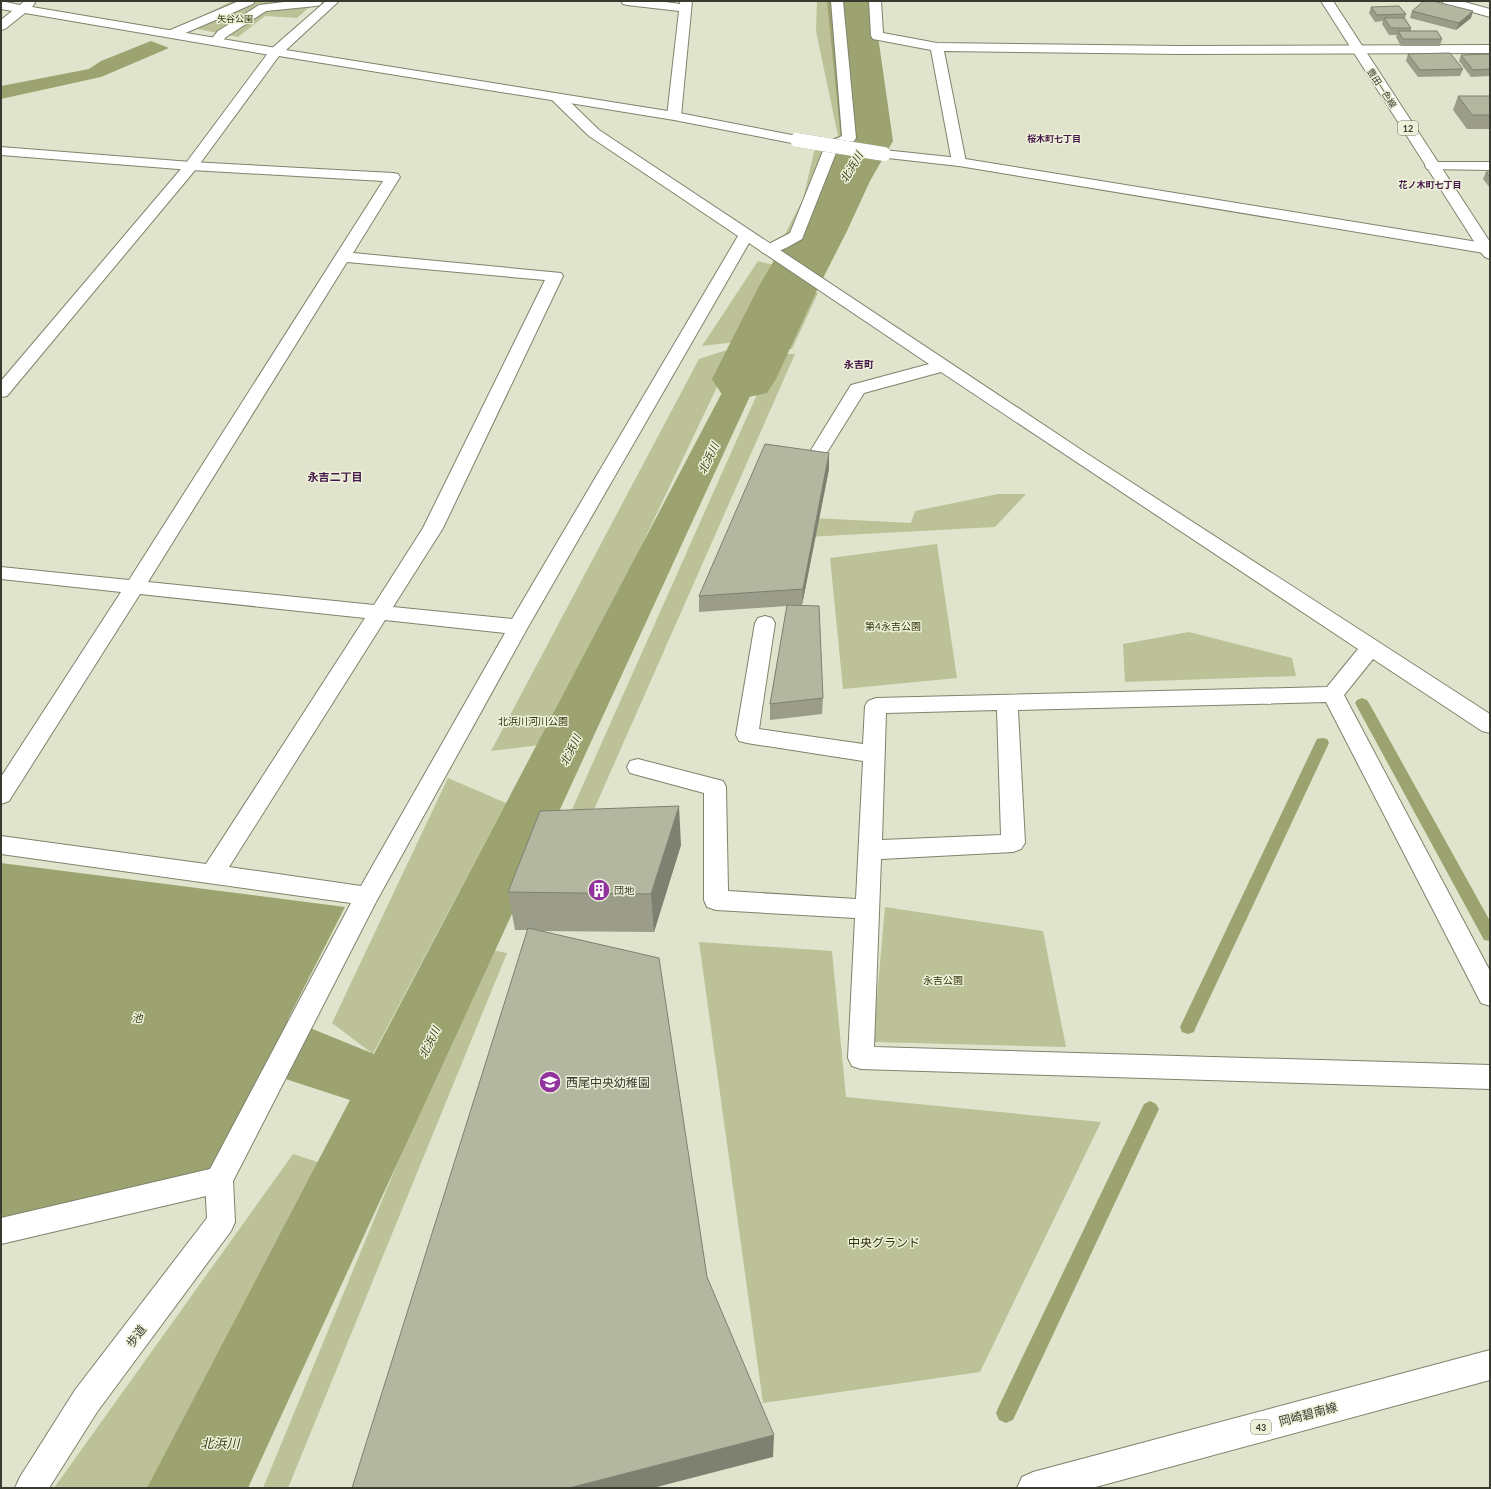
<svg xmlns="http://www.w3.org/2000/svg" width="1491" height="1489" viewBox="0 0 1491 1489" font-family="Lato,'Noto Sans JP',sans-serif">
	<rect width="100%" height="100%" fill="#e1e4cc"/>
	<g fill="#bcc198">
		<polygon points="232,1 316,1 297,18 265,16 238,37 182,26"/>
		<polygon points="817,1 840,1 852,141 825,141 838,136 816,31"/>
		<polygon points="815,148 845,154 803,237 799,247 782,255 767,246 785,234 803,199"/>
		<polygon points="758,261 774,265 736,342 702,346"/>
		<polygon points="801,290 818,293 792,349 773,349"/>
		<polygon points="736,347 547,744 491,751 699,359"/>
		<polygon points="775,354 795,354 592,814 570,814"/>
		<polygon points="998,494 1026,494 995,527 807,537 813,518 911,523 915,511"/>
		<polygon points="937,544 957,678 843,689 830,558"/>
		<polygon points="1189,632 1292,658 1296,676 1125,682 1123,644"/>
		<polygon points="448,778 506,803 373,1054 332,1023"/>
		<polygon points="885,907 1043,931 1066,1047 873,1042"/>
		<polygon points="699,942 832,951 846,1097 1101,1122 980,1372 763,1403"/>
		<polygon points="486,949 507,953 288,1488 263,1488"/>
		<polygon points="293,1154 336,1168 156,1488 54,1488"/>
	</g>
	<g fill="#9da370">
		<polygon points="841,1 864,1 881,144 851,141"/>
		<polygon points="151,41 169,48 101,77 1,99 1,86 89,69 101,61"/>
		<polygon points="844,154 869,156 822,263 799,246"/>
		<polygon points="787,269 802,283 248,1488 147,1488 350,1100 261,1071 210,1172 1,1220 1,863 345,907 288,1019 374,1054"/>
	</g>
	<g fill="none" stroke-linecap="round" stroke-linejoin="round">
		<g fill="#9da370" fill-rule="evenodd">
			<polygon points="1362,698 1367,700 1369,703 1490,921 1490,941 1484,940 1355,703 1357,700"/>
			<polygon points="1322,738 1327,739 1329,743 1196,1027 1194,1032 1188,1034 1182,1032 1180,1027 1315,743 1317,739"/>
			<polygon points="1150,1101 1156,1104 1159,1109 1013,1420 1006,1423 999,1420 996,1413 999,1406 1144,1104"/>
		</g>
		<polygon fill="#9da370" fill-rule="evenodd" points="827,1 873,1 893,141 870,181 847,231 819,286 776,379 767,393 744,398 721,393 712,379 759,286 791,231 816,181 841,141"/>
		<g stroke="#80826c" stroke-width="2">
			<g id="pedestrian">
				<polygon points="239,1 255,1 253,4 176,37 168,37 166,34 168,31"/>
				<polygon points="293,1 322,2 320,5 316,6 266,11 226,37 219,45 211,45 209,42 218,31 259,5"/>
				<path d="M 831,1 L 843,1 L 856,138 L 854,141 L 838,148 L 802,239 C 791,245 775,256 763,253 L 760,250 L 763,247 L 790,233 L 825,146 L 827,143 L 842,136 Z"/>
				<polygon points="219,1167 229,1171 233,1180 235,1222 231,1231 97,1412 49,1488 15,1488 20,1477 75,1390 207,1218 205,1180 209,1171"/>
			</g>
		</g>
		<g stroke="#80826c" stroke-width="2">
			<g id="minor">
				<polygon points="1,1 20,5 24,1 34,1 35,3 32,7 276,48 281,49 282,52 281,55 276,56 25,13 5,29 1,30 1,20 12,11 1,9"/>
				<polygon points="621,1 658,1 680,4 680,1 692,1 681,116 679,119 669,119 667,116 679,11 627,5 623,4"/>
				<polygon points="869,1 881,1 883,33 937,43 1179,46 1490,45 1490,53 1179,54 944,51 966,162 964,165 959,166 954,165 952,162 931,50 873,39 871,36"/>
				<path d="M 558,94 L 563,95 L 599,130 L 1086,453 L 1490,714 L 1490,733 L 1482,731 L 1373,659 L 1344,695 L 1490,971 L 1490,1006 L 1481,1003 L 1326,702 L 1018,710 L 1025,843 L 1021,849 L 1013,852 L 881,859 L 874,1047 L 1490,1065 L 1490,1089 L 861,1069 L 852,1066 L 848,1058 L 855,918 L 716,910 L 707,907 L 704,900 L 704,793 L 630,773 L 627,767 L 630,761 L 638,759 L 723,781 L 726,787 L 728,891 L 856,899 L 863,761 L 747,743 L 739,741 L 736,735 L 755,623 L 758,618 L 765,616 L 772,618 L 775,623 L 759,729 L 863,744 L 865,706 L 868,701 L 876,698 L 1327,687 L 1358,649 L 941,372 L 864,393 L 826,454 L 820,455 L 814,454 L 811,450 L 851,385 L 929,364 L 749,243 L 528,627 L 376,902 L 229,1189 L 219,1193 L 1,1244 L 1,1218 L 210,1169 L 351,903 L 1,854 L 1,836 L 206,864 L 365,618 L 140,594 L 9,801 L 1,804 L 1,777 L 121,592 L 1,579 L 1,567 L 129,580 L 383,181 L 191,170 L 1,155 L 1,147 L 191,162 L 393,173 L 398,174 L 400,177 L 353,253 L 561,273 L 563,276 L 443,528 L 393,607 L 512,619 L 738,236 L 589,136 L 553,101 L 551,98 L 553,95 ZM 347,262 L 545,280 L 423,528 L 374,605 L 148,582 ZM 385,620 L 505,633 L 361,886 L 229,867 ZM 997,710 L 1001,835 L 882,840 L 886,713 Z"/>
				<polygon points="1432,162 1490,162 1490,170 1427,169 1425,166 1427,163"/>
			</g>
		</g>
		<g stroke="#80826c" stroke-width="2">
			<g id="tertiary">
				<polygon points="326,1 339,1 286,50 674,112 797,136 802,137 804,140 802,143 797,144 674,120 279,56 196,169 7,396 1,397 1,381 186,163 271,49"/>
				<polygon points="1442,1 1461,1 1490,9 1490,17 1444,4"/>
				<polygon points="884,150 959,158 1490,244 1490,254 959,166 879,157 877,154 879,151"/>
			</g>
		</g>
		<g stroke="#80826c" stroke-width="2">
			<g id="primary">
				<polygon points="1321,1 1333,1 1490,242 1490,259 1485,257 1482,254"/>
				<polygon points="1490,1350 1490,1380 1092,1488 1017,1488 1022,1477 1033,1472"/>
			</g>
		</g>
		<use href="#pedestrian" fill="#fff" fill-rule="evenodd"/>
		<use href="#minor" fill="#fff" fill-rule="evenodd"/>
		<use href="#tertiary" fill="#fff" fill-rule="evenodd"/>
		<use href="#primary" fill="#fff" fill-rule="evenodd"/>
		<g stroke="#80826c" stroke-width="14" stroke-linecap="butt">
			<polyline id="tertiary-bridge" points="797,140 884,154"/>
		</g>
		<use href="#tertiary-bridge" stroke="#fff" stroke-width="14"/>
	</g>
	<g fill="#9b9d8a">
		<polygon points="1371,7 1406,14 1405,18 1411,28 1411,31 1442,39 1440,46 1401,46 1396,37 1397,35 1389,35 1382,24 1383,21 1375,22 1369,13"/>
		<polygon points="1412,11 1471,18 1456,30 1410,18"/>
		<polygon points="1408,54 1463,69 1460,76 1418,77 1406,61"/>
		<polygon points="1490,54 1490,76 1471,77 1459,61 1461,55"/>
		<polygon points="1458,96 1490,96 1490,129 1467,129 1453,110"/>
		<polygon points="1486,172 1490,172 1490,188 1483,179"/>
		<polygon points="829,469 802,605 794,605 823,698 822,714 770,720 770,704 787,606 699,612 699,596"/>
		<polygon points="681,845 654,932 537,931 707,1277 773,1457 527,930 515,930 508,892"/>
	</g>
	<g fill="#7e8070">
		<polygon points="1473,11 1471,18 1456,30 1459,23"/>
		<polygon points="829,453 829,469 802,605 803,589"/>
		<polygon points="679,806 681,845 654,932 651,894"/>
		<polygon points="774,1435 773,1457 653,1488 569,1488"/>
	</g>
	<g fill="#b4b7a0" stroke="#7e8070">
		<polygon points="1424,1 1433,1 1473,11 1459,23 1412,11"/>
		<polygon points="1399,6 1406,14 1377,15 1371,7"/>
		<polygon points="1384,18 1404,18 1411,28 1391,28"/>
		<polygon points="1398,31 1437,31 1442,39 1403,39"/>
		<polygon points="1450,53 1463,69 1420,70 1408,54"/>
		<polygon points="1490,54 1490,69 1473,70 1461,55"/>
		<polygon points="1458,96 1490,96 1490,115 1472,115"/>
		<polygon points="1486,172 1490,172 1490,177"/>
		<polygon points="765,444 829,453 803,589 699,596"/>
		<polygon points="787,605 819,606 823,698 770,704"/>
		<polygon points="679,806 651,894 508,892 540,811"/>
		<polygon points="528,928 659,958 707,1277 774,1435 569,1488 352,1488"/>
	</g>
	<defs>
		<g id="building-disc" transform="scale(1.15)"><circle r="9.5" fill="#91339d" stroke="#eef1d9"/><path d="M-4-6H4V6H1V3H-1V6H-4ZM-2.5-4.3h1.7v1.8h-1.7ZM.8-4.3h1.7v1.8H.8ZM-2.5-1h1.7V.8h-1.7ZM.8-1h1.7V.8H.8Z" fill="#fff"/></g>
		<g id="school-disc" transform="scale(1.15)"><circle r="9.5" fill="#91339d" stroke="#eef1d9"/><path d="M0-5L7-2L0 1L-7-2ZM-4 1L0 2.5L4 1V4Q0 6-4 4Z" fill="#fff"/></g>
	</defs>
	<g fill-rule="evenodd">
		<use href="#building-disc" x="599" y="890"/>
		<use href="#school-disc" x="550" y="1082"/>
	</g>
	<g text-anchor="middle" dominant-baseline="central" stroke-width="3" stroke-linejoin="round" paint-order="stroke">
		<g font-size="9" fill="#2f3107" stroke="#eef1d9">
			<text x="235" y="18">矢谷公園</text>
		</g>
		<g font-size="9" fill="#393a30" stroke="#eef1d9">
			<text transform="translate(1382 88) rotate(57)">豊田一色線</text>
		</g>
		<g fill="#eef1d9" stroke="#6f7163" stroke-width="1">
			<rect x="1398" y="121" width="20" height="14" rx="3"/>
			<rect x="1251" y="1420" width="20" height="14" rx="3"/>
		</g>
		<g font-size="9" font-weight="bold" fill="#393a30">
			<text x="1408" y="128">12</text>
			<text x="1261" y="1427">43</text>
		</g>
		<g font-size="9" font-weight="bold" fill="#431648" stroke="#eef1d9">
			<text x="1054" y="138">桜木町七丁目</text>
			<text x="1430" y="184">花ノ木町七丁目</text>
		</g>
		<g font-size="10" font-weight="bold" fill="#431648" stroke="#eef1d9">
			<text x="859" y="364">永吉町</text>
		</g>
		<g font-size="10" fill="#2f3107" stroke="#eef1d9">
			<text x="893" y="626">第4永吉公園</text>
			<text x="533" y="721">北浜川河川公園</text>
			<text x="943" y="980">永吉公園</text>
		</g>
		<g font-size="10" fill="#393a30" stroke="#eef1d9" text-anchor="start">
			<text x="614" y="890">団地</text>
		</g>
		<g font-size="11" font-style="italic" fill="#393d14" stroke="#eef1d9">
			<text transform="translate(851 167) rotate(-59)">北浜川</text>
			<text transform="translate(708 458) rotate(-65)">北浜川</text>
			<text transform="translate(570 750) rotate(-64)">北浜川</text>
			<text x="137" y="1017">池</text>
			<text transform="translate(429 1042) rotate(-64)">北浜川</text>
		</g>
		<g font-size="11" font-weight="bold" fill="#431648" stroke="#eef1d9">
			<text x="335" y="476">永吉二丁目</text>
		</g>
		<g font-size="12" fill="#393a30" stroke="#eef1d9" text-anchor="start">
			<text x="566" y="1082">西尾中央幼稚園</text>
		</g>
		<g font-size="12" fill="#2f3107" stroke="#eef1d9">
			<text x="884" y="1242">中央グランド</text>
		</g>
		<g font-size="12" fill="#393a30" stroke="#eef1d9">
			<text transform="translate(136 1336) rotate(-53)">歩道</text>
			<text transform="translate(1308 1414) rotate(-15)">岡崎碧南線</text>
		</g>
		<g font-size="13" font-style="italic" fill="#393d14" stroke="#eef1d9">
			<text x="220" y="1443">北浜川</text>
		</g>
	</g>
	<rect width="1491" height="1489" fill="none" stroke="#393a30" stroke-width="4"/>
</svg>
